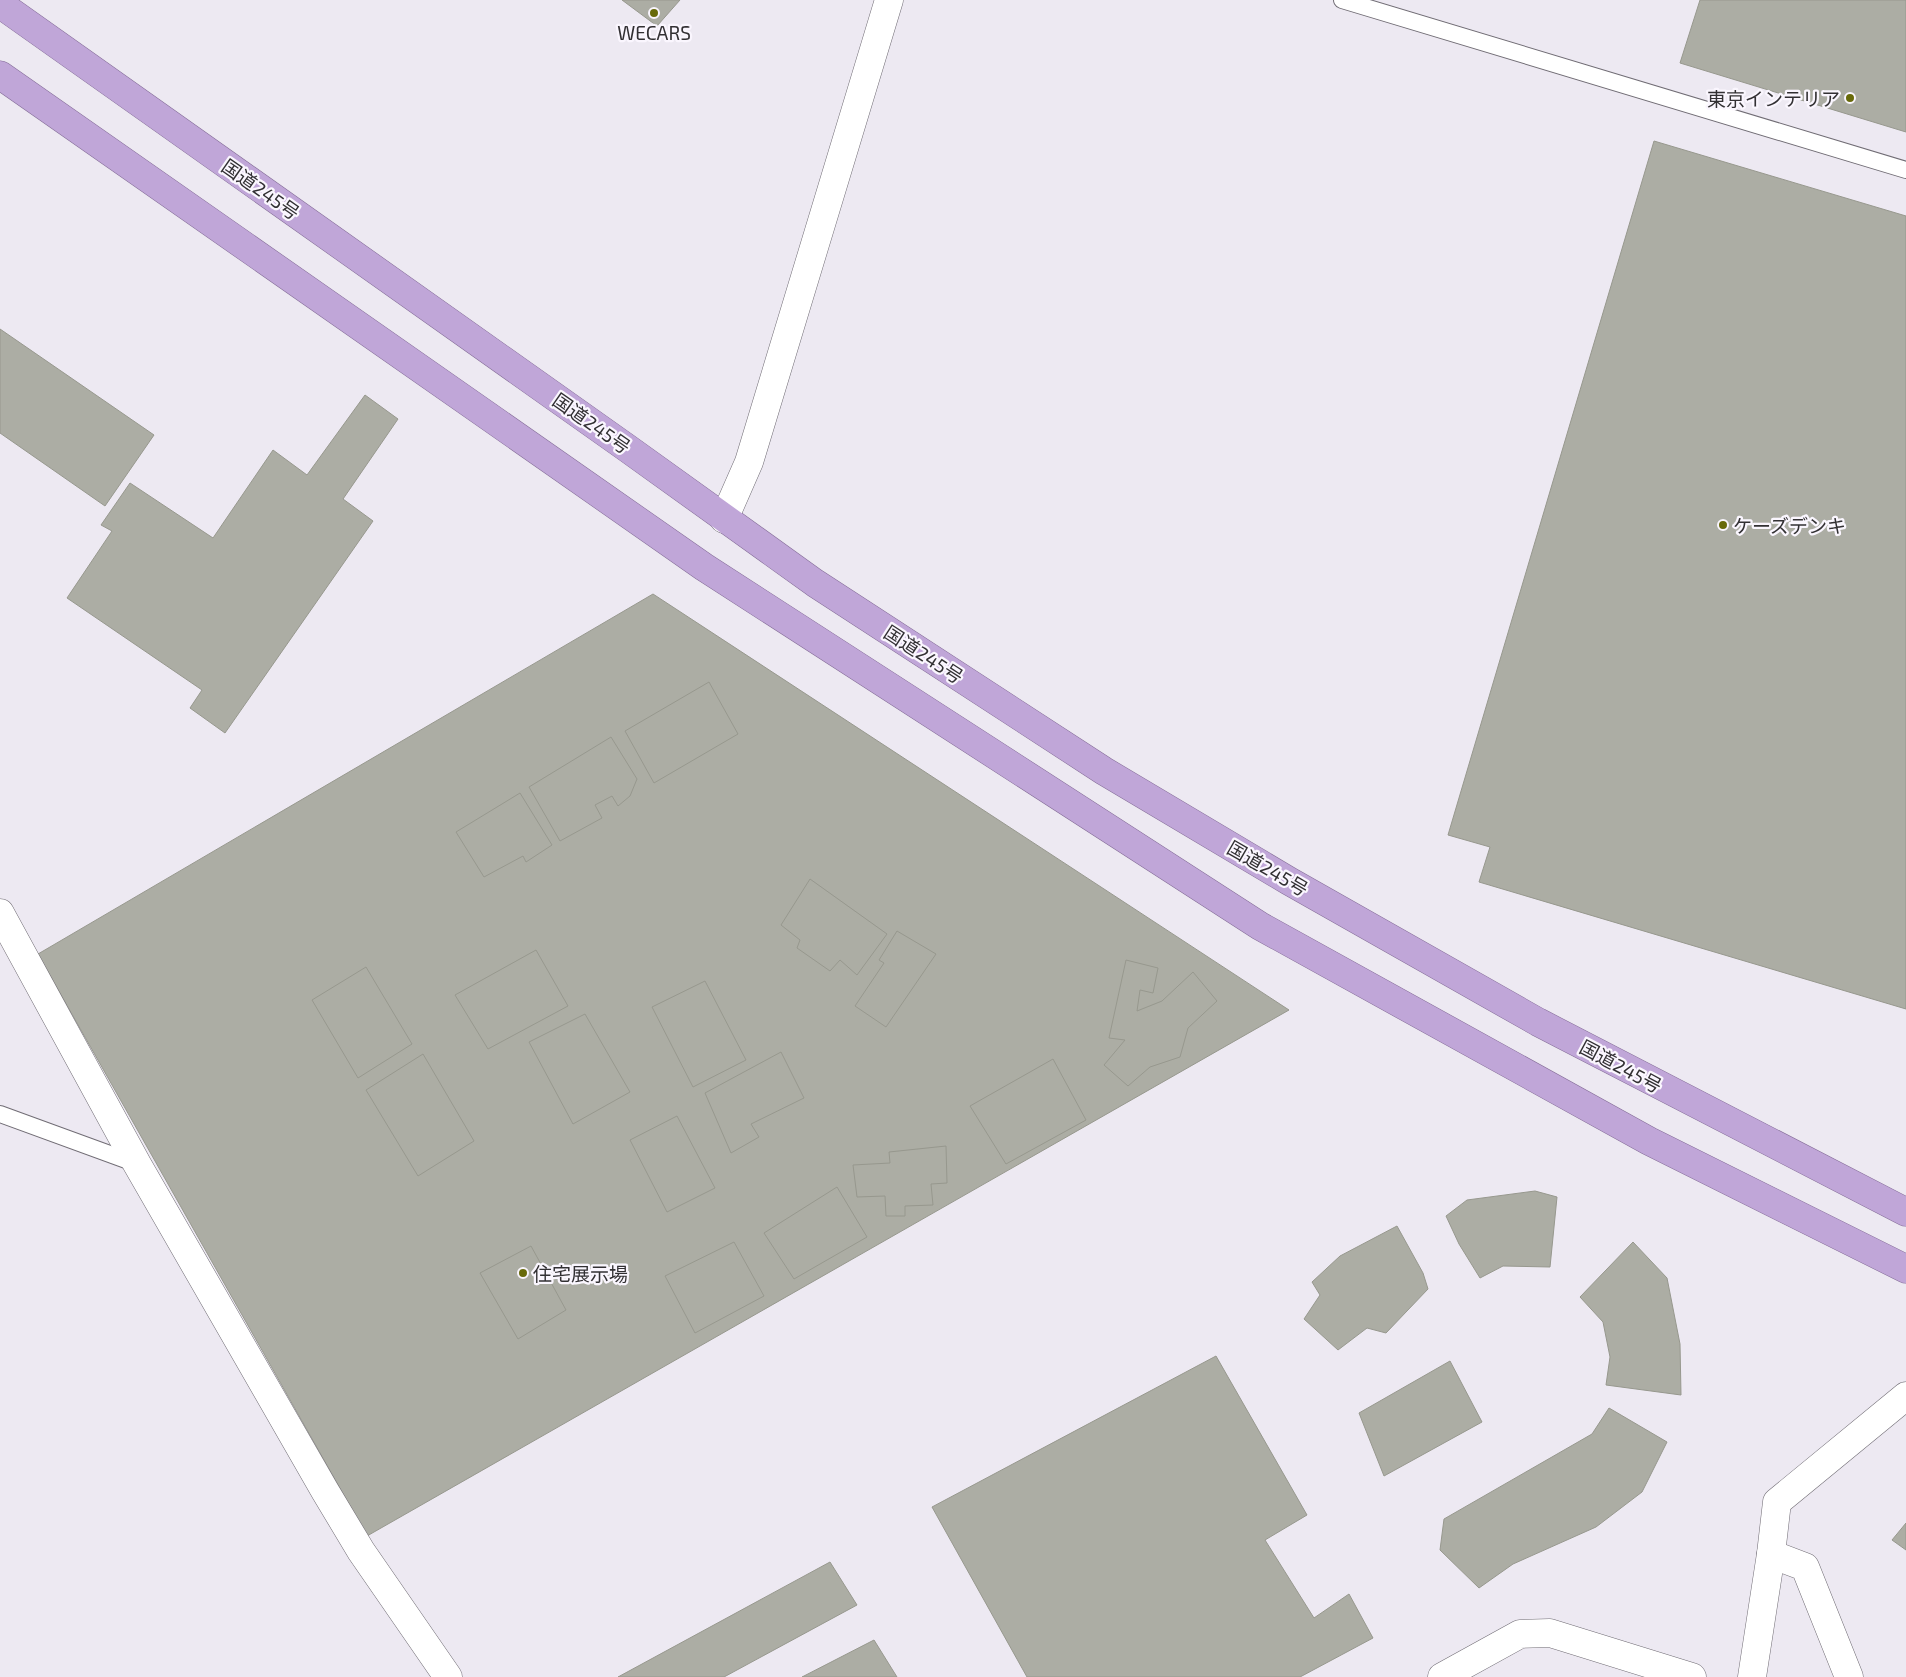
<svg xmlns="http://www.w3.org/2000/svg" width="1906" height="1677" viewBox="0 0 1906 1677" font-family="'Exo 2','Noto Sans JP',sans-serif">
	<rect width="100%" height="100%" fill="#ede9f2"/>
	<g fill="#acada4" stroke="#97988e">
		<polygon points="622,0 680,0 657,26"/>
		<polygon points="1700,0 1906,0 1906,132 1680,63"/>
		<polygon points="1654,141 1906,216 1906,1009 1479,882 1490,847 1448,835"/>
		<polygon points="0,329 154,435 105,506 0,433"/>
		<polygon points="365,395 398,419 343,499 373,521 225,733 190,708 202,690 67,598 112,531 101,525 130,483 213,538 273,450 307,475"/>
		<polygon points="653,594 1289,1010 367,1536 38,954"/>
		<polygon points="709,682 738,734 654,783 625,731"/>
		<polygon points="611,737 637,779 630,796 618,806 612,796 595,805 602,818 560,841 529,787"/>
		<polygon points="520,793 552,845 526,862 523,856 484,877 456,832"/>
		<polygon points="810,879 887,934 857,975 840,960 830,971 797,948 800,940 781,925"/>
		<polygon points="897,931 936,954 886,1027 855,1006 884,963 879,960"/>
		<polygon points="536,950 568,1006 488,1049 455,995"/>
		<polygon points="1126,960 1158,968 1153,993 1140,990 1137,1011 1162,1001 1193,972 1217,1001 1188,1028 1180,1057 1150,1067 1128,1086 1104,1065 1125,1040 1109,1038"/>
		<polygon points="366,967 412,1044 358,1078 312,1000"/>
		<polygon points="705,981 746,1060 693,1087 652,1007"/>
		<polygon points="585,1014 630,1092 573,1124 529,1042"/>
		<polygon points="781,1052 804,1098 751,1124 759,1137 731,1153 705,1093"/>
		<polygon points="423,1054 474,1141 418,1176 366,1090"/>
		<polygon points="1053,1059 1086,1120 1006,1164 970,1106"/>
		<polygon points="677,1116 715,1188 667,1212 630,1140"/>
		<polygon points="946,1146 947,1183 931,1184 933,1205 905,1206 905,1216 886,1216 885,1196 857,1197 853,1165 890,1163 889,1152"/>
		<polygon points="837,1187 867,1237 794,1279 764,1233"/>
		<polygon points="1535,1191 1557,1197 1550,1267 1503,1266 1480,1278 1459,1244 1446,1216 1467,1200"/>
		<polygon points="1397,1226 1423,1273 1428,1289 1386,1333 1367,1328 1338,1350 1304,1319 1320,1295 1312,1282 1340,1256"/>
		<polygon points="734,1242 764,1296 695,1333 665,1276"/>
		<polygon points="1633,1242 1667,1278 1680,1344 1681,1395 1606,1385 1610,1357 1603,1322 1580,1297"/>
		<polygon points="531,1246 566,1310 518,1339 480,1273"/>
		<polygon points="1216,1356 1307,1515 1265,1540 1314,1618 1349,1594 1373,1638 1300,1677 1027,1677 932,1507"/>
		<polygon points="1450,1361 1482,1422 1384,1476 1359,1413"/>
		<polygon points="1609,1408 1667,1442 1642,1492 1596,1527 1513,1564 1479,1588 1440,1550 1444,1519 1592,1434"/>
		<polygon points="1906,1523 1906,1550 1892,1540"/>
		<polygon points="830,1562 857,1605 724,1677 618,1677"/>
		<polygon points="874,1640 897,1677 802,1677"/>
	</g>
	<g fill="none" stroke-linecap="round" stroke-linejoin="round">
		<g stroke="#716d75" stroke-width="18">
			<g id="service">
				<polyline points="1342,0 1906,170"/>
				<polyline points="0,1114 137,1164"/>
			</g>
		</g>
		<g stroke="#716d75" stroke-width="29">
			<g id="minor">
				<polyline points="0,913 137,1164 325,1491 361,1551 448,1677"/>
				<polyline points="1442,1677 1520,1634 1550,1633 1692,1677"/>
				<polyline points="1752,1677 1771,1554"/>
				<polyline points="1849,1677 1805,1567 1771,1554 1777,1502 1906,1396"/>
			</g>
		</g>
		<g stroke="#716d75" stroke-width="29">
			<polyline id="tertiary" points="724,519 749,462 889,0"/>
		</g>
		<g stroke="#856e98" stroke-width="29">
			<g id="trunk">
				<polyline points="0,4 627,448 815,583 1104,771 1289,881 1538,1022 1906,1212"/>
				<polyline points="0,75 704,567 1260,926 1649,1141 1906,1269"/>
			</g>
		</g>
		<use href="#service" stroke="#fff" stroke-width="16"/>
		<use href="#minor" stroke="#fff" stroke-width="28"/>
		<use href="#tertiary" stroke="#fff" stroke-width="28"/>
		<use href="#trunk" stroke="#c0a6d8" stroke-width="28"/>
	</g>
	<g fill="#686a0a" stroke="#faf6fe" stroke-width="2">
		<circle cx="654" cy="13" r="5"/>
		<circle cx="1850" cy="98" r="5"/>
		<circle cx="1723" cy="525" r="5"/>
		<circle cx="523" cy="1273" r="5"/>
	</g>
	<g text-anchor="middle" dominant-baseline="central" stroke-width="4.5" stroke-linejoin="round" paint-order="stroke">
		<g font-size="19" fill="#323033" stroke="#faf6fe" text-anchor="start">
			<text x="654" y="32" text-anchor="middle">WECARS</text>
			<text x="1840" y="98" text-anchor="end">東京インテリア</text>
			<text x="1733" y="525">ケーズデンキ</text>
			<text x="533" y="1273">住宅展示場</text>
		</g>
		<g font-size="19" fill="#323033" stroke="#faf6fe">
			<text transform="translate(261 189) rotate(35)">国道245号</text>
			<text transform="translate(592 423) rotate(35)">国道245号</text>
			<text transform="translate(924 654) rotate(33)">国道245号</text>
			<text transform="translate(1268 868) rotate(30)">国道245号</text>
			<text transform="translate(1621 1066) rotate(28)">国道245号</text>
		</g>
	</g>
</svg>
